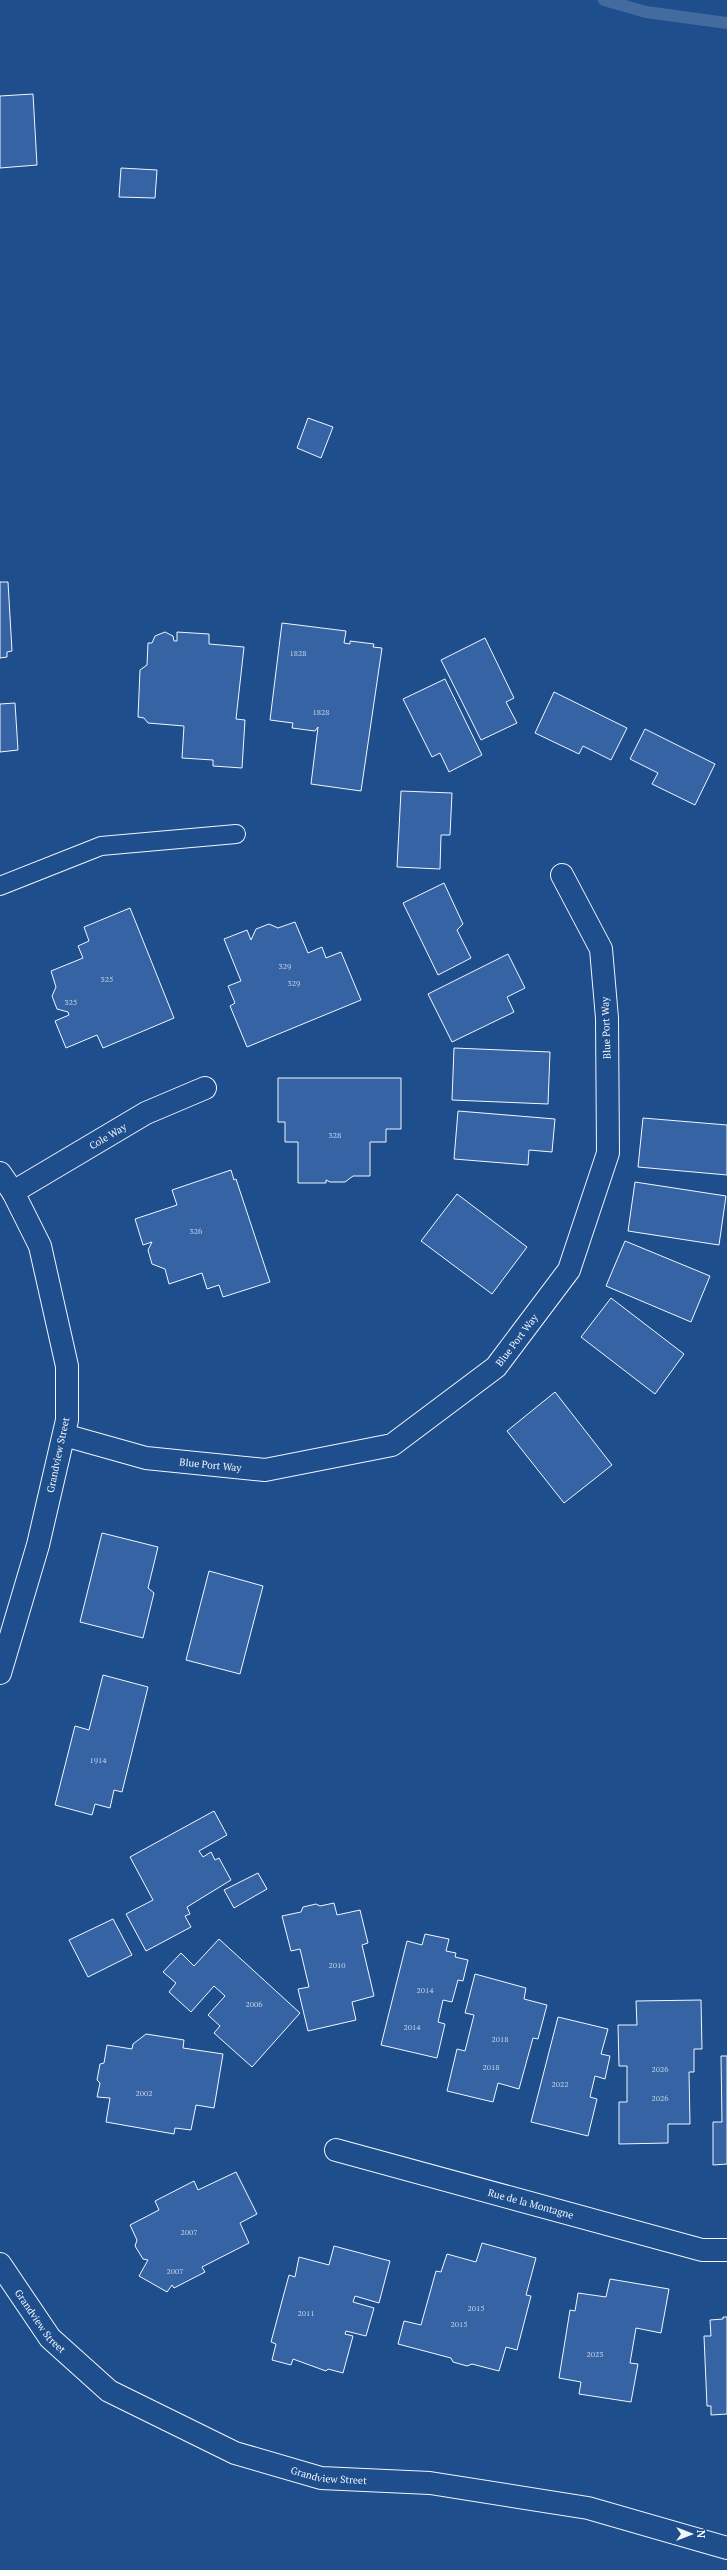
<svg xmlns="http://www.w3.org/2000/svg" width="727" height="2570" viewBox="0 0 727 2570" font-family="'PT Serif',serif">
	<rect width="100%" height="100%" fill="#1f4e8c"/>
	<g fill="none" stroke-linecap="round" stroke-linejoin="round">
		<polyline stroke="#446ba0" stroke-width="12" points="604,0 646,12 727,23"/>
	</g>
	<g fill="#3563a3" stroke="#f2f6ff">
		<polygon points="33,94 37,165 0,168 0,96"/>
		<polygon points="121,168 157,170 155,198 119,197"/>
		<polygon points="308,418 333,427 321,458 297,448"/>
		<polygon points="0,582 8,582 12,651 7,652 7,657 0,658"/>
		<polygon points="282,623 346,631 344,643 350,644 350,641 374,644 373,647 382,648 361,791 311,784 318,727 315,731 292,728 293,723 270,720"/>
		<polygon points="165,632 173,636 174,641 177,641 177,632 209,634 209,644 244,647 236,719 245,720 242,768 213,766 213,760 182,758 184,726 148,723 144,718 138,717 140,670 147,665 148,643 152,643 155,636"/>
		<polygon points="485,638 514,698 506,702 517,723 481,740 441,660"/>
		<polygon points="445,679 482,755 449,772 440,753 432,757 403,699"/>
		<polygon points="554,692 627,728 611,760 583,746 579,754 535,733"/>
		<polygon points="15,703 18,750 0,752 0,704"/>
		<polygon points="645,729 715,764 695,805 652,784 658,773 630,759"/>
		<polygon points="401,791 452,793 450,835 441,835 440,869 397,867"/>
		<polygon points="444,883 463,924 457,930 471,958 438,975 403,903"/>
		<polygon points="130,908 174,1018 103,1048 97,1035 66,1048 55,1021 69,1015 68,1012 57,1009 52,996 56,987 51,971 83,958 78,946 89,941 84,927"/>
		<polygon points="295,922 308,953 322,947 326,958 341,952 361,1000 247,1047 230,1006 235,1003 228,986 241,981 224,939 247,930 251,940 256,929 269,924 278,928"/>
		<polygon points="508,954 525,988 507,997 514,1012 452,1042 428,994"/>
		<polygon points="454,1048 550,1052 548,1104 452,1100"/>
		<polygon points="278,1078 401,1078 401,1129 386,1129 386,1142 370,1142 370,1176 353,1176 345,1182 330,1182 326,1180 326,1183 298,1183 298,1142 285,1142 285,1122 278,1122"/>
		<polygon points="458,1111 555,1119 552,1152 529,1150 528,1165 454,1159"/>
		<polygon points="643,1118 727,1125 727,1175 638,1167"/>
		<polygon points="231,1170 234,1180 236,1179 270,1282 223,1297 219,1285 207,1289 202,1273 169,1284 165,1269 152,1264 148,1250 152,1242 143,1245 135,1219 177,1205 172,1190"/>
		<polygon points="635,1182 726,1196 719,1245 628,1231"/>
		<polygon points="457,1194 527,1247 492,1294 421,1241"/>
		<polygon points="625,1241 710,1276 691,1322 606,1286"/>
		<polygon points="611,1298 684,1354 655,1394 581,1337"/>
		<polygon points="555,1392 612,1465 564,1503 507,1431"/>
		<polygon points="102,1533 158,1547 148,1588 154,1593 143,1638 80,1622"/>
		<polygon points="209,1571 263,1586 240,1674 186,1660"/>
		<polygon points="103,1675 148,1687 122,1792 114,1790 110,1808 95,1804 92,1815 55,1805 75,1726 89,1730"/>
		<polygon points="214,1811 227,1835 199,1851 203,1857 211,1852 215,1860 219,1858 231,1880 187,1907 190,1914 185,1916 191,1927 146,1951 126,1914 153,1900 130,1857"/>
		<polygon points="258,1873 267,1889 234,1908 224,1890"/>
		<polygon points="334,1903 337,1915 360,1910 368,1943 362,1945 374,1996 352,2002 356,2020 308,2031 298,1989 309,1987 300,1949 291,1951 282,1916 301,1912 303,1907 316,1904 320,1906"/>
		<polygon points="113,1919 132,1955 88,1977 69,1940"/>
		<polygon points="425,1934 449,1939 446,1951 456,1953 455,1957 468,1960 463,1981 458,1980 452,2002 443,2000 438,2022 445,2024 437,2058 381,2045 407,1941 422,1945"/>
		<polygon points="219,1939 300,2013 252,2067 214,2033 220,2026 208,2015 225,1996 214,1986 191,2012 169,1992 176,1983 163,1972 181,1953 194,1966"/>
		<polygon points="475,1974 526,1988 524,1999 547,2005 538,2039 533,2038 519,2089 498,2083 493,2102 447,2091 457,2049 465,2051 474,2015 465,2013"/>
		<polygon points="701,2000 702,2049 694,2049 694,2072 689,2072 690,2124 668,2124 668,2143 619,2144 619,2102 627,2102 627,2066 619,2066 618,2025 637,2025 636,2001"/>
		<polygon points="558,2017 608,2029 601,2054 610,2056 605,2079 595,2076 590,2097 597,2099 588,2136 531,2122"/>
		<polygon points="146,2034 184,2040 183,2048 223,2054 214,2108 196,2105 191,2130 175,2128 174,2134 106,2122 110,2098 97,2097 100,2083 97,2080 100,2064 104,2063 107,2045 132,2049 133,2044"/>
		<polygon points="721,2056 727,2056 727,2164 713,2165 713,2122 722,2122"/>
		<polygon points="236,2172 257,2214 240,2223 249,2243 202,2267 205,2272 174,2288 172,2285 167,2292 139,2276 148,2260 143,2259 135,2246 137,2240 130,2225 159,2210 155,2201 194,2181 198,2190"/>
		<polygon points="482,2243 536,2258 526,2295 531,2296 517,2350 506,2347 499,2371 472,2364 467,2366 453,2362 451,2358 398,2344 404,2321 421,2325 436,2271 441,2272 447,2254 476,2262"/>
		<polygon points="334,2246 390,2261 379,2303 355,2296 353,2302 374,2308 366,2336 346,2331 345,2334 353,2336 343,2373 328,2369 326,2371 293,2359 291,2365 272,2360 276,2344 271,2342 289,2275 295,2277 299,2257 329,2265"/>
		<polygon points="610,2279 669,2289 661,2333 636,2328 630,2363 638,2364 631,2402 579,2394 581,2382 559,2378 570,2310 575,2311 578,2293 606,2297"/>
		<polygon points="723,2317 727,2317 727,2414 711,2415 711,2406 707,2406 704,2336 711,2336 710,2320 723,2319"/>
	</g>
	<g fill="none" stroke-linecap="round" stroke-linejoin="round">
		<g stroke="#f2f6ff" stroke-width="20">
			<polyline id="service" points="0,886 101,846 236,834"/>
		</g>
		<g stroke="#f2f6ff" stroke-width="24">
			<g id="minor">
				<path id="s1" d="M 13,1192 L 146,1113 L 205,1088"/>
				<path id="s2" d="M 64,1435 L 146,1458 L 265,1470 L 392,1445 L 496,1367 L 569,1270 L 608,1153 L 607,1018 L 601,949 L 562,875"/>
				<path id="s3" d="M 336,2150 L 702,2250 L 727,2250"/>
			</g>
		</g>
		<g stroke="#f2f6ff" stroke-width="24">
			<g id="secondary">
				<polyline points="0,1173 13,1192 40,1246 67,1366 67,1420 38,1545 0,1673"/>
				<path id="s4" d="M 0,2264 L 50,2338 L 109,2391 L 235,2453 L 321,2478 L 430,2483 L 588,2508 L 727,2548"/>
			</g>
		</g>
		<use href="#service" stroke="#1f4e8c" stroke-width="18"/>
		<use href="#minor" stroke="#1f4e8c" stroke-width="22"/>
		<use href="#secondary" stroke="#1f4e8c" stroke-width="22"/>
	</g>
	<g text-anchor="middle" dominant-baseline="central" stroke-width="3" stroke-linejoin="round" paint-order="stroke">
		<g font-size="8" fill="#c3d1e8">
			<text x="298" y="653">1828</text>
			<text x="321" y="712">1828</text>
			<text x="285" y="966">329</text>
			<text x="107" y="979">325</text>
			<text x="294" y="983">329</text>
			<text x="71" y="1002">325</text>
			<text x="335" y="1135">328</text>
			<text x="196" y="1231">326</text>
			<text x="98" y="1760">1914</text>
			<text x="337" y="1965">2010</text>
			<text x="425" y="1990">2014</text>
			<text x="254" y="2004">2006</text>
			<text x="412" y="2027">2014</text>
			<text x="500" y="2039">2018</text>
			<text x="491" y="2067">2018</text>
			<text x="660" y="2069">2026</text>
			<text x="560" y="2084">2022</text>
			<text x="144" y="2093">2002</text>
			<text x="660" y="2098">2026</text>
			<text x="189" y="2232">2007</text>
			<text x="175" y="2271">2007</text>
			<text x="476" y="2308">2015</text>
			<text x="306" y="2313">2011</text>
			<text x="459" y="2324">2015</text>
			<text x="595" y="2354">2023</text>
		</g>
		<g font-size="10" fill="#f2f6ff" stroke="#1f4e8c">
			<text transform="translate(606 1028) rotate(-92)">Blue Port Way</text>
			<text stroke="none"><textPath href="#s1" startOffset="110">Cole Way</textPath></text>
			<text stroke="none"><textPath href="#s2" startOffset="498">Blue Port Way</textPath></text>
			<text transform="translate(58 1455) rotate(-78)">Grandview Street</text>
			<text stroke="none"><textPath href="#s2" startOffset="150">Blue Port Way</textPath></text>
			<text stroke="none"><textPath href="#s3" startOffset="202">Rue de la Montagne</textPath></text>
			<text stroke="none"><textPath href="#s4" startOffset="70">Grandview Street</textPath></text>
			<text stroke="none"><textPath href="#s4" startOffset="406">Grandview Street</textPath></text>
		</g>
	</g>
	<g transform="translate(691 2534) rotate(90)" stroke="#1f4e8c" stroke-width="3" paint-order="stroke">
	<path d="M0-3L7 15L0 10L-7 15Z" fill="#f2f6ff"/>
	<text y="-6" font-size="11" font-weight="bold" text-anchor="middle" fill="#f2f6ff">N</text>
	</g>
</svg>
